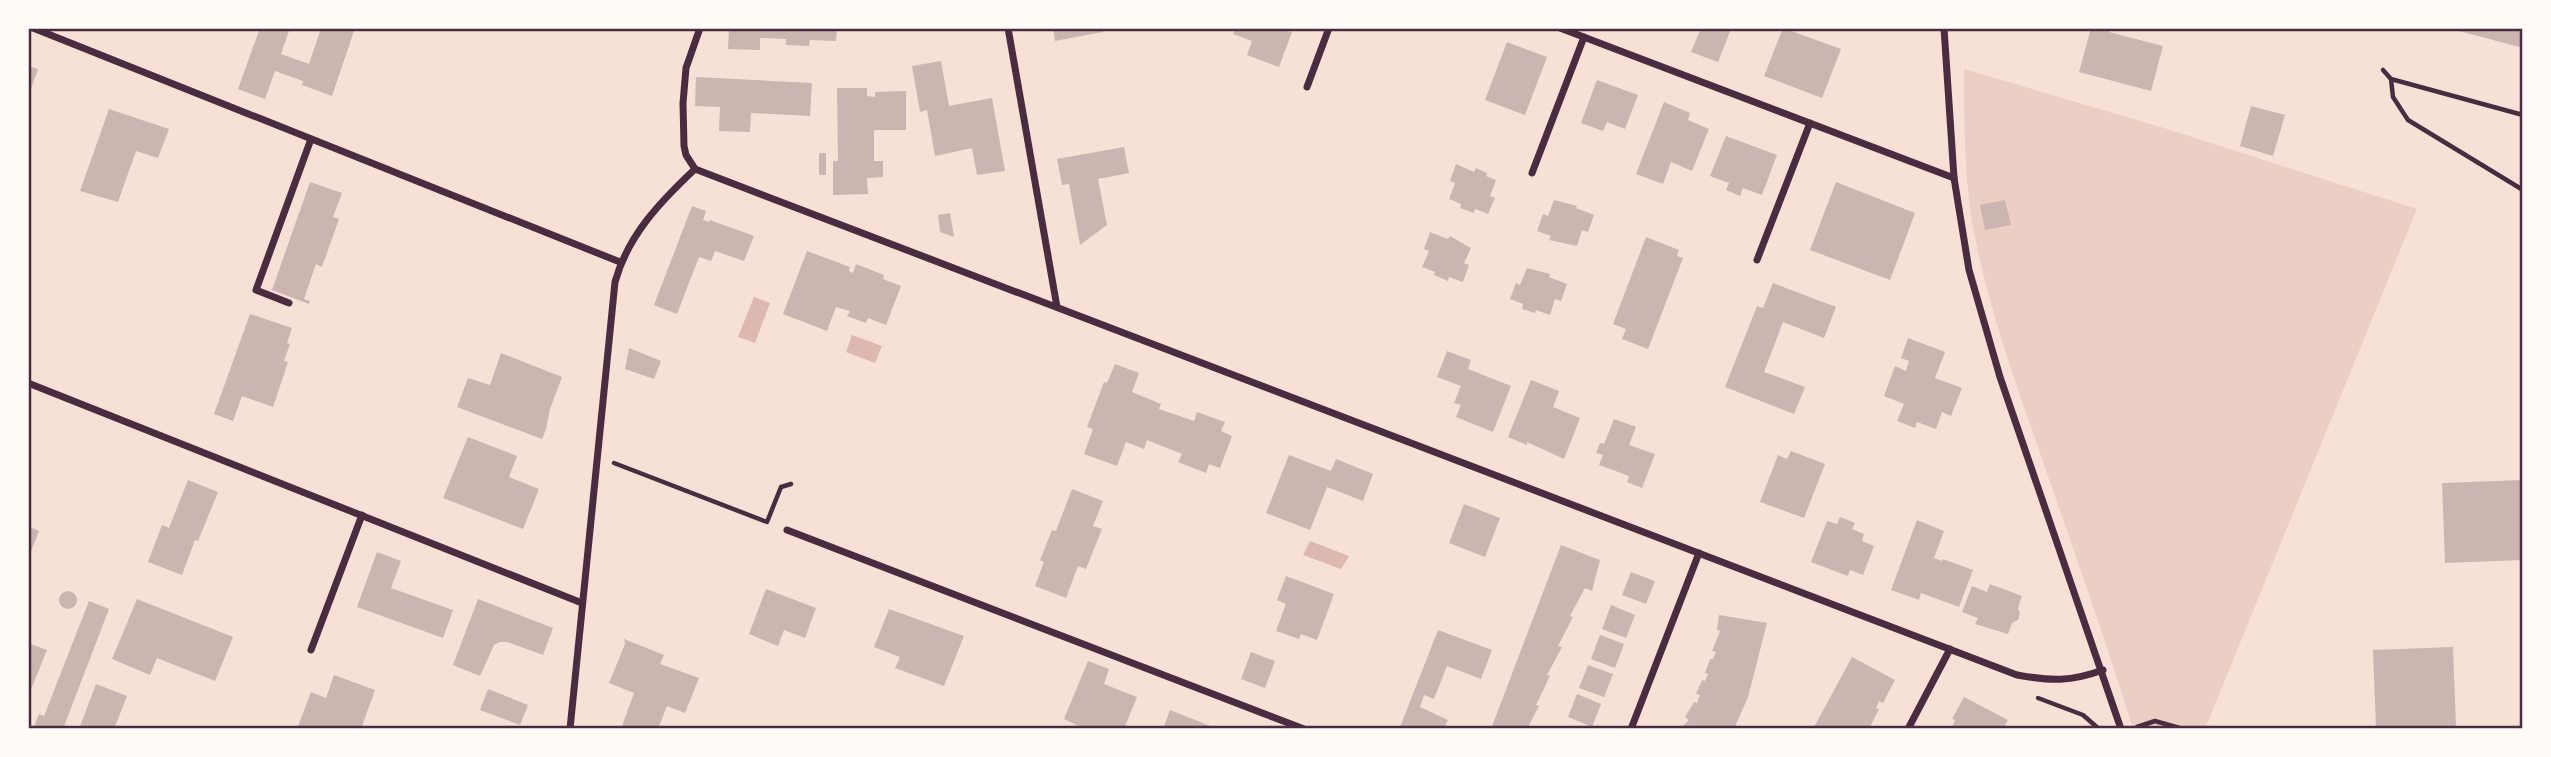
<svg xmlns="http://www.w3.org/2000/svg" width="2551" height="757" viewBox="0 0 2551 757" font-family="'DM Sans',sans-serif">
	<rect width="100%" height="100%" fill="#f7e1d7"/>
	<path fill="#ebcfc5" d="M 1964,69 L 2161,127 L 2417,209 L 2205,729 L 2133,729 C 2104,634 2070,541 2038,447 C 2012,374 1986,299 1972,222 C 1964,172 1964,119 1964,69 Z"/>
	<g fill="#dcb8b0">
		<polygon points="754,297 770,303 755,343 738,337"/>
		<polygon points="852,335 882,346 875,363 846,352"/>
		<polygon points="1310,541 1349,556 1341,569 1303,555"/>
	</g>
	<g fill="#ccb4b1">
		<polygon points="260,28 279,28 289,31 281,54 309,64 321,28 355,28 332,96 302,85 303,81 275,71 265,99 238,89"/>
		<polygon points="729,28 837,28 836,41 810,40 809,46 786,45 786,39 760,38 760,50 728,49"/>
		<polygon points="1053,28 1103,28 1103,32 1055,41"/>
		<polygon points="1236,28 1288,28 1287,31 1292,32 1279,67 1247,55 1252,41 1233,34"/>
		<polygon points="1701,28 1731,29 1718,62 1691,52"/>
		<polygon points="1783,28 1841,49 1822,98 1764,76"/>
		<polygon points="2091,28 2111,28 2109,32 2163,46 2151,91 2079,72"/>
		<polygon points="2452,28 2523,28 2523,48 2452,29"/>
		<polygon points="1507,42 1547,57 1525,115 1485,100"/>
		<polygon points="941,61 949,106 992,98 1005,171 977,175 972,148 935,156 927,110 920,112 912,66"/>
		<polygon points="28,66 38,69 28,97"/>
		<polygon points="696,77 812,83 810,116 751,113 750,132 719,131 720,107 695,106"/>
		<polygon points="1597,80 1638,95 1625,129 1607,122 1603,131 1581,123"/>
		<polygon points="837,88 867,88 867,96 875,97 875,92 906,91 906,130 874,130 874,161 883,161 883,177 867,178 868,194 833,195 833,161 838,161"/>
		<polygon points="1664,102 1690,113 1688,120 1709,129 1692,171 1671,162 1663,184 1636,174"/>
		<polygon points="2251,106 2285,115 2273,156 2240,146"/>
		<polygon points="109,109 169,129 158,158 136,151 118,202 80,191"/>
		<polygon points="1726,136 1777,155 1762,195 1743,188 1740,196 1726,190 1729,183 1710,176"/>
		<polygon points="1124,147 1129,173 1098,179 1107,225 1080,245 1069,184 1062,185 1057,159"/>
		<rect x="819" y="153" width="7" height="22"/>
		<polygon points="1456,164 1474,172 1476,168 1487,173 1486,176 1496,180 1490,196 1495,198 1488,214 1475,209 1474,213 1460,208 1461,204 1449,199 1455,183 1450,181"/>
		<polygon points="310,182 342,193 333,217 339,219 322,267 316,264 304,299 310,301 309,304 272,290"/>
		<polygon points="1836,182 1915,213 1890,280 1810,250"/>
		<polygon points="1554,200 1577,206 1576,208 1594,215 1588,232 1582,230 1577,246 1549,240 1551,236 1537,231 1543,214 1548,216"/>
		<polygon points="2005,200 2011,225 1985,230 1980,205"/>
		<polygon points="692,206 706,211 703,220 709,222 710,220 754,236 744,261 715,251 711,261 699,257 677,314 654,305"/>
		<polygon points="950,213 954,237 940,232 938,215"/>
		<polygon points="1430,232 1448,239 1450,236 1471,248 1464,263 1469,265 1463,282 1449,277 1448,281 1434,275 1435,272 1422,267 1429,251 1424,249"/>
		<polygon points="1646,237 1679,250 1677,256 1683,258 1648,349 1622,339 1626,329 1613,324"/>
		<polygon points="807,251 850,267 849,271 853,273 856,264 884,275 883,279 901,286 886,325 868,318 866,323 847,316 850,311 836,307 827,331 783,314"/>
		<polygon points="1527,268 1550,274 1549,277 1567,284 1561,301 1555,299 1550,315 1536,310 1535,313 1522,309 1523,304 1510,299 1516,283 1520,285"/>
		<polygon points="1773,283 1836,307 1824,338 1783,322 1764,372 1805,387 1794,414 1725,387 1757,306 1763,308"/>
		<polygon points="250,314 292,328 287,343 290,344 284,361 288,362 273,407 242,396 233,421 214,414"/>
		<polygon points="1908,338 1945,352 1935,378 1962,388 1951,416 1942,412 1936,429 1917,422 1915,428 1897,421 1904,404 1884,396 1895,366 1906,371 1909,361 1901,358"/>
		<polygon points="629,348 661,361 654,379 625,369"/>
		<polygon points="1447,351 1471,360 1468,369 1511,386 1493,432 1456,417 1461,405 1454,403 1461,386 1437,377"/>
		<polygon points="501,353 562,377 550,409 546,429 542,439 457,407 468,378 490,385"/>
		<polygon points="1115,364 1139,373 1132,392 1161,404 1159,409 1194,421 1197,412 1225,422 1221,431 1232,436 1220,468 1209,464 1206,473 1178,462 1182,454 1147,440 1144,449 1126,442 1117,466 1084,454 1093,429 1087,427 1104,382 1107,383"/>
		<polygon points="1531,380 1559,391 1553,407 1580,418 1564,459 1527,442 1527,445 1508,437"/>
		<polygon points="1614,419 1636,427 1629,445 1655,454 1642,488 1627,482 1629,476 1599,465 1603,455 1596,453 1600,443 1604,444"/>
		<polygon points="468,437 517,456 509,477 539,489 523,529 443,498"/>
		<polygon points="1791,451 1825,464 1804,518 1760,502 1778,455 1787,459"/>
		<polygon points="1289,455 1331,471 1336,459 1373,474 1363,501 1327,487 1310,530 1266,513"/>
		<polygon points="188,480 218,492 198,541 195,540 182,575 148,562 162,525 169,528"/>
		<polygon points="2522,480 2523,560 2445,563 2442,483"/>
		<polygon points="1072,489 1103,501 1093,526 1102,529 1086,569 1078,566 1066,598 1035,586 1044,562 1040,560 1052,530 1056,531"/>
		<polygon points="1464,504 1500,518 1485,557 1449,543"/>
		<polygon points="1840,517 1855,523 1852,529 1864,534 1862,541 1874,546 1863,575 1850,570 1848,576 1811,562 1827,521 1837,524"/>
		<polygon points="1917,520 1944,531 1934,558 1942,561 1943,559 1973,570 1959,607 1921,593 1919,600 1891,590"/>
		<polygon points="28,526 39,531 28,559"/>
		<polygon points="1561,545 1600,560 1592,591 1585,588 1570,616 1573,617 1558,646 1562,647 1547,675 1550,676 1536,705 1539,706 1527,729 1491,729"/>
		<polygon points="377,552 401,561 391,588 453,610 443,638 357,607"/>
		<polygon points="1631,572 1655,581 1646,604 1622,595"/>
		<polygon points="1286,576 1334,594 1317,640 1301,634 1299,639 1276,631 1286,604 1277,600"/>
		<polygon points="1990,584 2022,596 2018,608 2020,613 2018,620 2012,623 2008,634 1975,624 1978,618 1962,612 1972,586 1987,592"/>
		<polygon points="766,589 816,608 805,638 784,630 778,646 749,634"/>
		<circle cx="68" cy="600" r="9"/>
		<polygon points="137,599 233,637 215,681 157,658 150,675 112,659"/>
		<polygon points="478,599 553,628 543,655 507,642 500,642 494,645 480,676 453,665"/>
		<polygon points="89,601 109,609 63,729 33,729 39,714 44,716"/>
		<polygon points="1611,605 1635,615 1626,638 1602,629"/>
		<polygon points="889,609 964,636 944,686 895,668 900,657 874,647"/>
		<polygon points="1719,615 1767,623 1748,697 1734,729 1680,729 1689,720 1685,717 1694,702 1697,703 1700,695 1696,694 1702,680 1705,681 1708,674 1705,673 1710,659 1713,659 1716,652 1712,651 1720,631 1717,630"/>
		<polygon points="1438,630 1492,650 1481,679 1447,666 1434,699 1424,695 1420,707 1448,720 1444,729 1404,729 1400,727"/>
		<polygon points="1600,635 1624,644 1615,668 1591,659"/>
		<polygon points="624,639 664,655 660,664 699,678 685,713 667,706 658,729 621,729 634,693 609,683 625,644"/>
		<polygon points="28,643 47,650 28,697"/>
		<polygon points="2453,647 2456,726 2376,729 2373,650"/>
		<polygon points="1251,652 1275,661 1265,688 1241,679"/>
		<polygon points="1852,657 1895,680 1883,703 1879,701 1876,708 1879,709 1869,729 1813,729"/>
		<polygon points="1088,661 1109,669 1104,684 1137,697 1124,729 1085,729 1064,719"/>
		<polygon points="1588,665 1613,674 1604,697 1579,688"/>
		<polygon points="334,675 375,690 361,729 297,729 311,692 326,698"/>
		<polygon points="96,684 127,696 114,729 79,729"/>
		<polygon points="488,689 528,705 520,725 480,710"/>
		<polygon points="1577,694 1601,704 1592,727 1568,717"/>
		<polygon points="1964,697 2008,720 2003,729 1947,729 1949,726 1952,727 1955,720 1952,719"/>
		<polygon points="1170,710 1218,729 1163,729"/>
	</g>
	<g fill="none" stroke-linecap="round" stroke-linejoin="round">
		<g stroke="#4a2c40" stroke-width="4.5">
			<polyline points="2383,70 2391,79 2523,115"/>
			<polyline points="2391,79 2393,97 2408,120 2523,190"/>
			<polyline points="614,463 767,522 781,487 791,484"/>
			<polyline points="2038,698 2083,715 2099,729"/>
			<polyline points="2137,727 2155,721 2183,729"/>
		</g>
		<g stroke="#4a2c40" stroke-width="7">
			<polyline points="33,28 620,262"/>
			<polyline points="1008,28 1057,307"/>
			<polyline points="1560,28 1954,178"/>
			<polyline points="1944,28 1954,178 1969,270 2000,377 2121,729"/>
			<polyline points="1307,87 1329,28"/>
			<path d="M 695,169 L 2017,675 C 2051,681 2070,682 2103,670"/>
			<polyline points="1532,173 1584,37"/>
			<polyline points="1757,260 1810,123"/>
			<polyline points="289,303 256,290 311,139"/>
			<polyline points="28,383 582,603"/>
			<polyline points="787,530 1304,729"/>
			<polyline points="311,650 362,515"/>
			<path d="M 570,729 L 615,282 C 628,235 660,202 695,169 L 686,155 L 684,146 L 683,103 L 686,68 L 700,28"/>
			<polyline points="1631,729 1699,553"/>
			<polyline points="1908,729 1950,649"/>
		</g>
	</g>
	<rect width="2551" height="757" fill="none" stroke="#fffaf5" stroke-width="60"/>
	<rect x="30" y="30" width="2491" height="697" fill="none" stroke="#4a2c40" stroke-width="2.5"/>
</svg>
